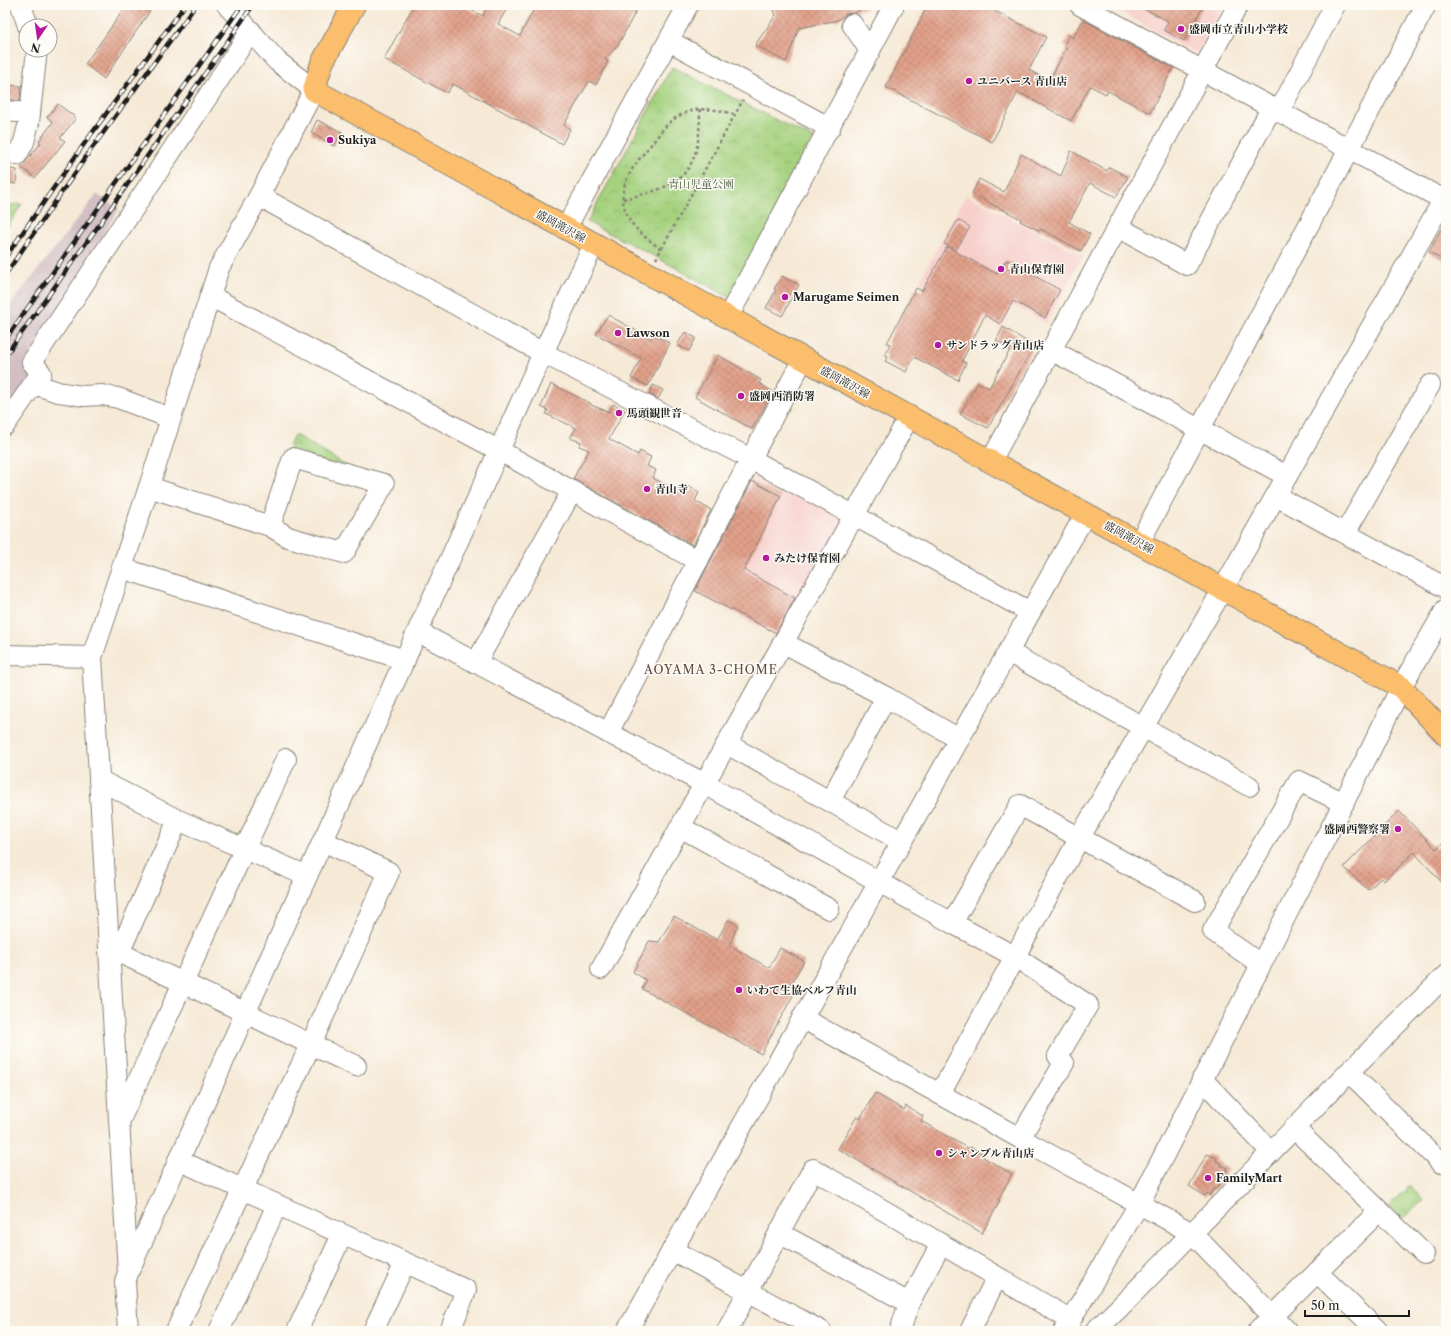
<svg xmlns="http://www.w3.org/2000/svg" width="1451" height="1336" viewBox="0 0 1451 1336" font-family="'Libre Caslon Text','Noto Serif JP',serif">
	<defs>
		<pattern id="park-crowns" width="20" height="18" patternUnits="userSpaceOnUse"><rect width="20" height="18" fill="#a6d27f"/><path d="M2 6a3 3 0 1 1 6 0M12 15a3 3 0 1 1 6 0" fill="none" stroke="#8eb46d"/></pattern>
		<pattern id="building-cross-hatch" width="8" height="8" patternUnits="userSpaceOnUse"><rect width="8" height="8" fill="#e1a08a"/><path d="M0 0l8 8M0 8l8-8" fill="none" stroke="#c08976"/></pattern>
	</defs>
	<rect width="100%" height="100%" fill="#fdfcf7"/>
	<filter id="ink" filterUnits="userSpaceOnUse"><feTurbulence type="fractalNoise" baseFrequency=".025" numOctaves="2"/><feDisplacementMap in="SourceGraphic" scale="8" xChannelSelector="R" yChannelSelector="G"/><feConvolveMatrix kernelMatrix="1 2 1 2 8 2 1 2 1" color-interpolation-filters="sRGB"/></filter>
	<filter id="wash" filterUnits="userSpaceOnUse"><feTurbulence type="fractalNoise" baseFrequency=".012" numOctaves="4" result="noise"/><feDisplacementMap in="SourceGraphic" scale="16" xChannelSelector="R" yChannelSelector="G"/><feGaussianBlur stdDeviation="0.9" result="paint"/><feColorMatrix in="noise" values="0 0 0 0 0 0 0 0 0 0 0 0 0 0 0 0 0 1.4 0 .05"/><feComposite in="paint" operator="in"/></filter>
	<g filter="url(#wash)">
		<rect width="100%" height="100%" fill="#f6e9d6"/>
		<g fill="#f7d0cc">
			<polygon points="1109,5 1223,5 1197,54"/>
			<polygon points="966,195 1083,256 1046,323 1013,305 1001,327 919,282"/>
			<polygon points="762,474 840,517 841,525 781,638 691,591 749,478"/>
		</g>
		<polygon fill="#d2bec3" points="97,194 119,209 25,363 36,372 5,417 5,312"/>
		<polygon fill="#a6d27f" stroke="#61774e" points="22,204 5,231 5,205"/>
		<g fill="url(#park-crowns)" stroke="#61774e">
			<polygon points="672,67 816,140 732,299 656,257 587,222"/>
			<polygon points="294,435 301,438 356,472 291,452 289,445"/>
			<polygon points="1410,1185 1423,1201 1401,1219 1389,1207"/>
		</g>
		<g id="blocks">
			<g fill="url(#building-cross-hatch)">
				<polygon points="127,5 154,5 104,79 85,64"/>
				<polygon points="414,5 461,5 483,16 488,5 509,5 498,24 520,36 536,5 639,5 618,45 605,59 608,61 596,85 589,81 564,125 570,129 562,144 453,84 447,93 384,59"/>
				<polygon points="772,5 873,5 854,13 846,14 838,20 799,28 786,62 755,45 776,15"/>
				<polygon points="928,5 983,5 1046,37 1029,70 1049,81 1067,47 1064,45 1069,35 1073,38 1083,20 1173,68 1150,113 1108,91 1106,94 1090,86 1071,121 1018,92 992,142 886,87"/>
				<polygon points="1137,5 1166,5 1174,9 1176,5 1204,5 1184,41 1164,30 1168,21"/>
				<polygon points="8,85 21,86 20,101 7,99"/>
				<polygon points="58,104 76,118 60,138 65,141 35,178 21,167 41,143 39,141 53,122 47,117"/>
				<polygon points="317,120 342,132 334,146 311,133"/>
				<polygon points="1071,151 1107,171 1109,167 1128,177 1116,197 1090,183 1069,222 1090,234 1081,251 1041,229 1040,231 1020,221 1021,219 972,194 979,179 1004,192 1021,154 1061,176"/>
				<polygon points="5,168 17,170 16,184 5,182"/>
				<polygon points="958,220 970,227 956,250 944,244"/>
				<polygon points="1446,220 1446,262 1429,252"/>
				<polygon points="947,247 997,274 1006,260 1060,290 1045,318 1013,301 1000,324 985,315 962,361 966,363 958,380 914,357 906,372 885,361 888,356 885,354 890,344 887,343 916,288 922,291"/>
				<polygon points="782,276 799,285 782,316 766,308 776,290 774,289"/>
				<polygon points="608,315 651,339 653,335 670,343 648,386 631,378 641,358 596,334"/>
				<polygon points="1003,327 1034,346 988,428 960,414 978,382 989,388 1011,348 996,341"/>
				<polygon points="685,332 696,338 689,351 677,345"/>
				<polygon points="718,355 761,380 759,383 773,392 752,429 695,397"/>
				<polygon points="551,384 590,403 591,405 609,412 613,404 625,410 609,439 638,455 640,451 651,457 647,466 656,470 653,478 682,494 686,485 699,492 695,501 711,510 693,545 573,479 589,450 579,446 581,442 570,438 576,428 546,414 548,410 541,407"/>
				<polygon points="653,385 663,390 658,399 649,394"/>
				<polygon points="752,481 781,496 744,570 795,598 776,633 695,591"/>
				<polygon points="1399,811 1436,849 1446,840 1446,887 1414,852 1384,881 1381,878 1368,890 1344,867"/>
				<polygon points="674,916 717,940 728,920 738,925 729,945 769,968 780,948 804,961 791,984 797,988 761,1054 642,989 646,980 633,972 649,941 659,942"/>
				<polygon points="875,1093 904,1110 906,1106 923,1116 921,1121 969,1149 970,1147 984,1154 983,1157 1012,1174 998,1200 1000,1201 982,1233 838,1149 857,1116 860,1119"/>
				<polygon points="1207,1154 1217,1158 1216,1161 1221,1163 1220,1165 1228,1168 1218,1187 1213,1190 1210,1195 1207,1193 1205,1196 1189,1186"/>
			</g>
		</g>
	</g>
	<g filter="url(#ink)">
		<use href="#blocks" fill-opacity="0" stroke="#898279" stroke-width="1"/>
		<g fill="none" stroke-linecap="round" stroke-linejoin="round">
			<g stroke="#898279" stroke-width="22">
				<g id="minor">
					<polyline points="21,5 28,26"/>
					<polyline points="1080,5 1446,201"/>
					<polyline points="852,24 870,51"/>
					<polyline points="669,41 830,128"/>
					<polyline points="5,111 30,113"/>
					<polyline points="1279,112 1335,5"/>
					<polyline points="17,155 24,142 29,122 37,50"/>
					<polyline points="259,196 543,353 751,459 1030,612"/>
					<polyline points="1118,227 1187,265 1272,107"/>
					<polyline points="566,228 688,5"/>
					<polyline points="210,296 500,451 698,561"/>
					<polyline points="728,317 894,5"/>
					<polyline points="1051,350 1287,476"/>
					<polyline points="34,384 58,392 83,396 102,395 118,398 170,418"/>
					<polyline points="5,425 41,373 32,362 251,31"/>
					<polyline points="991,461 1238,5"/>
					<polyline points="149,487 270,526 293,458 384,484 344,553 288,537 270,526"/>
					<polyline points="1276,496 1446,588"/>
					<polyline points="1345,533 1430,385"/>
					<polyline points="1139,543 1426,5"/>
					<polyline points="122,568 405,660"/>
					<polyline points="418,632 705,784 952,923 1020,805 1195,901"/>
					<polyline points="784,643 886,697 830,801"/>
					<polyline points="1008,652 1249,786"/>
					<polyline points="5,655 92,657"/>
					<polyline points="476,663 572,491"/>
					<polyline points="886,697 959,739"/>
					<polyline points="608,733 803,359"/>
					<polyline points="727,744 901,841"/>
					<polyline points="99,780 178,820 119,953"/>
					<polyline points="178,820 307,876"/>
					<polyline points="680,827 829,909"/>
					<polyline points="952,923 1014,956 1088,1005 1058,1056 1064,1063 1020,1138"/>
					<path d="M 109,948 C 192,986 274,1027 356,1066"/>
					<polyline points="1256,961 1213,931 1299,781 1344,803"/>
					<polyline points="601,969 909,417"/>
					<polyline points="802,1018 1192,1233 1287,1331"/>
					<polyline points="1349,1072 1441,1163"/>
					<polyline points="1202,1079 1271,1152"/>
					<polyline points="940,1094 1080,837 1223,589 1446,195"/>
					<polyline points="120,1120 286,759"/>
					<polyline points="1294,1128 1424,1254"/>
					<polyline points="178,1160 466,1290 450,1331"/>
					<polyline points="779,1233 909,1303 900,1331"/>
					<polyline points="672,1250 821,1331"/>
					<polyline points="1317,1272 1378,1331"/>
					<polyline points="128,1273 92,657 149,487 219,268 259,196 314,90 277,61 227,5"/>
					<polyline points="909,1303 941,1244"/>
					<polyline points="128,1331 125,1282 128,1273 543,353 594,244"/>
					<polyline points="176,1331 311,1044 389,872 323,841"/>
					<polyline points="219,1331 277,1205"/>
					<polyline points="297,1331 342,1235"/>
					<polyline points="373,1331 405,1263"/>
					<polyline points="627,1331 1086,513"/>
					<polyline points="727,1331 813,1169 1071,1320"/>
					<polyline points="970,1331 997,1277"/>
					<polyline points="1064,1331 1139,1204 1371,749 1401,687 1446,609"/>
					<polyline points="1095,1331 1120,1307 1349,1072 1446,975"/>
					<polyline points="1258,1331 1379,1211"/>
				</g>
			</g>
			<g stroke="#898279" stroke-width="24">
				<polyline id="major" points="354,5 322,63 314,90 1401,687 1446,735"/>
			</g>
			<g stroke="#898279" stroke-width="2.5" stroke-dasharray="3 3" stroke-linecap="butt">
				<path d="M 623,199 C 684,186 700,173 700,109"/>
				<path d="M 661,249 C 645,237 629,227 624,206 C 617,183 640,158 653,142 C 659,135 664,127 671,121 C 677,117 684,113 690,111 C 702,107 724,110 735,115"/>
				<polyline points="656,259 743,100"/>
			</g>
			<use href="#minor" stroke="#fff" stroke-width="20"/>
			<use href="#major" stroke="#fabe6d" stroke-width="22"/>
			<g stroke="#1c1c1c" stroke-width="4.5">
				<g id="rail">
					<polyline points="5,258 82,147 185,5"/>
					<polyline points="5,275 90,151 196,5"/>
					<polyline points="5,340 242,5"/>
					<polyline points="5,356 99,225 253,5"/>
				</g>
			</g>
			<use href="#rail" stroke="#fdfcf7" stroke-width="3" stroke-dasharray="9" stroke-linecap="butt"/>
		</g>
	</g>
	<g fill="#b5179e" stroke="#fdfcf7" stroke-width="1.5">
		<circle cx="1181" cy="29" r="4"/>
		<circle cx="969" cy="81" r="4"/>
		<circle cx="330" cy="140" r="4"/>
		<circle cx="1001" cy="269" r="4"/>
		<circle cx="785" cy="297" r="4"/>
		<circle cx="618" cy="333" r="4"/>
		<circle cx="938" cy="345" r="4"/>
		<circle cx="741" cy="396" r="4"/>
		<circle cx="619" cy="413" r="4"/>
		<circle cx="647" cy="489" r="4"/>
		<circle cx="766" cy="558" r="4"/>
		<circle cx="1398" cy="829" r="4"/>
		<circle cx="739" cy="990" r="4"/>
		<circle cx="939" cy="1153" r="4"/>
		<circle cx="1208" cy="1178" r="4"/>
	</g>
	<g text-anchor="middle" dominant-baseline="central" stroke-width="3" stroke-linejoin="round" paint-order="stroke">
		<g font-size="11" font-weight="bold" fill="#1c1c1c" stroke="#fdfcf7" text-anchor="start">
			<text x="1189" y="29">盛岡市立青山小学校</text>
			<text x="977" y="81">ユニバース 青山店</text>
			<text x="338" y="140">Sukiya</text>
			<text x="1009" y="269">青山保育園</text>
			<text x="793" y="297">Marugame Seimen</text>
			<text x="626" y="333">Lawson</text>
			<text x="946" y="345">サンドラッグ青山店</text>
			<text x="749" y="396">盛岡西消防署</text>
			<text x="627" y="413">馬頭観世音</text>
			<text x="655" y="489">青山寺</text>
			<text x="774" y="558">みたけ保育園</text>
			<text x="1390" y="829" text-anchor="end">盛岡西警察署</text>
			<text x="747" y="990">いわて生協ベルフ青山</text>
			<text x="947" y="1153">シャンブル青山店</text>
			<text x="1216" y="1178">FamilyMart</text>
		</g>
		<g font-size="11" fill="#4c5c3f" stroke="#fdfcf7">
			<text x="701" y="184">青山児童公園</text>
		</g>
		<g font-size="11" fill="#1c1c1c" stroke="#fdfcf7">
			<text transform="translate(561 226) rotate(29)">盛岡滝沢線</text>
			<text transform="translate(845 382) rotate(29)">盛岡滝沢線</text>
			<text transform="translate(1129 537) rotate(29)">盛岡滝沢線</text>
		</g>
		<g font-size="12" letter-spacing="1" fill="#614a42" stroke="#fdfcf7">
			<text x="711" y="669">AOYAMA 3-CHOME</text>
		</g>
	</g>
	<rect width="1451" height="1336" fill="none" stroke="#fdfcf7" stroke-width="20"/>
	<g transform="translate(38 38) rotate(193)"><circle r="19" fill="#fdfcf7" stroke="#a3a29f"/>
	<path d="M0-3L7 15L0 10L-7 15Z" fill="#b5179e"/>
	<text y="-6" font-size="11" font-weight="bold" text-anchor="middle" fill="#1c1c1c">N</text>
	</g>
	<path d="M1305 1310v6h104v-6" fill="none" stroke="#1c1c1c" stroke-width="2"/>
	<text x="1311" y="1310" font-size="12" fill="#1c1c1c" stroke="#fdfcf7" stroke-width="3" paint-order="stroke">50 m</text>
</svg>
